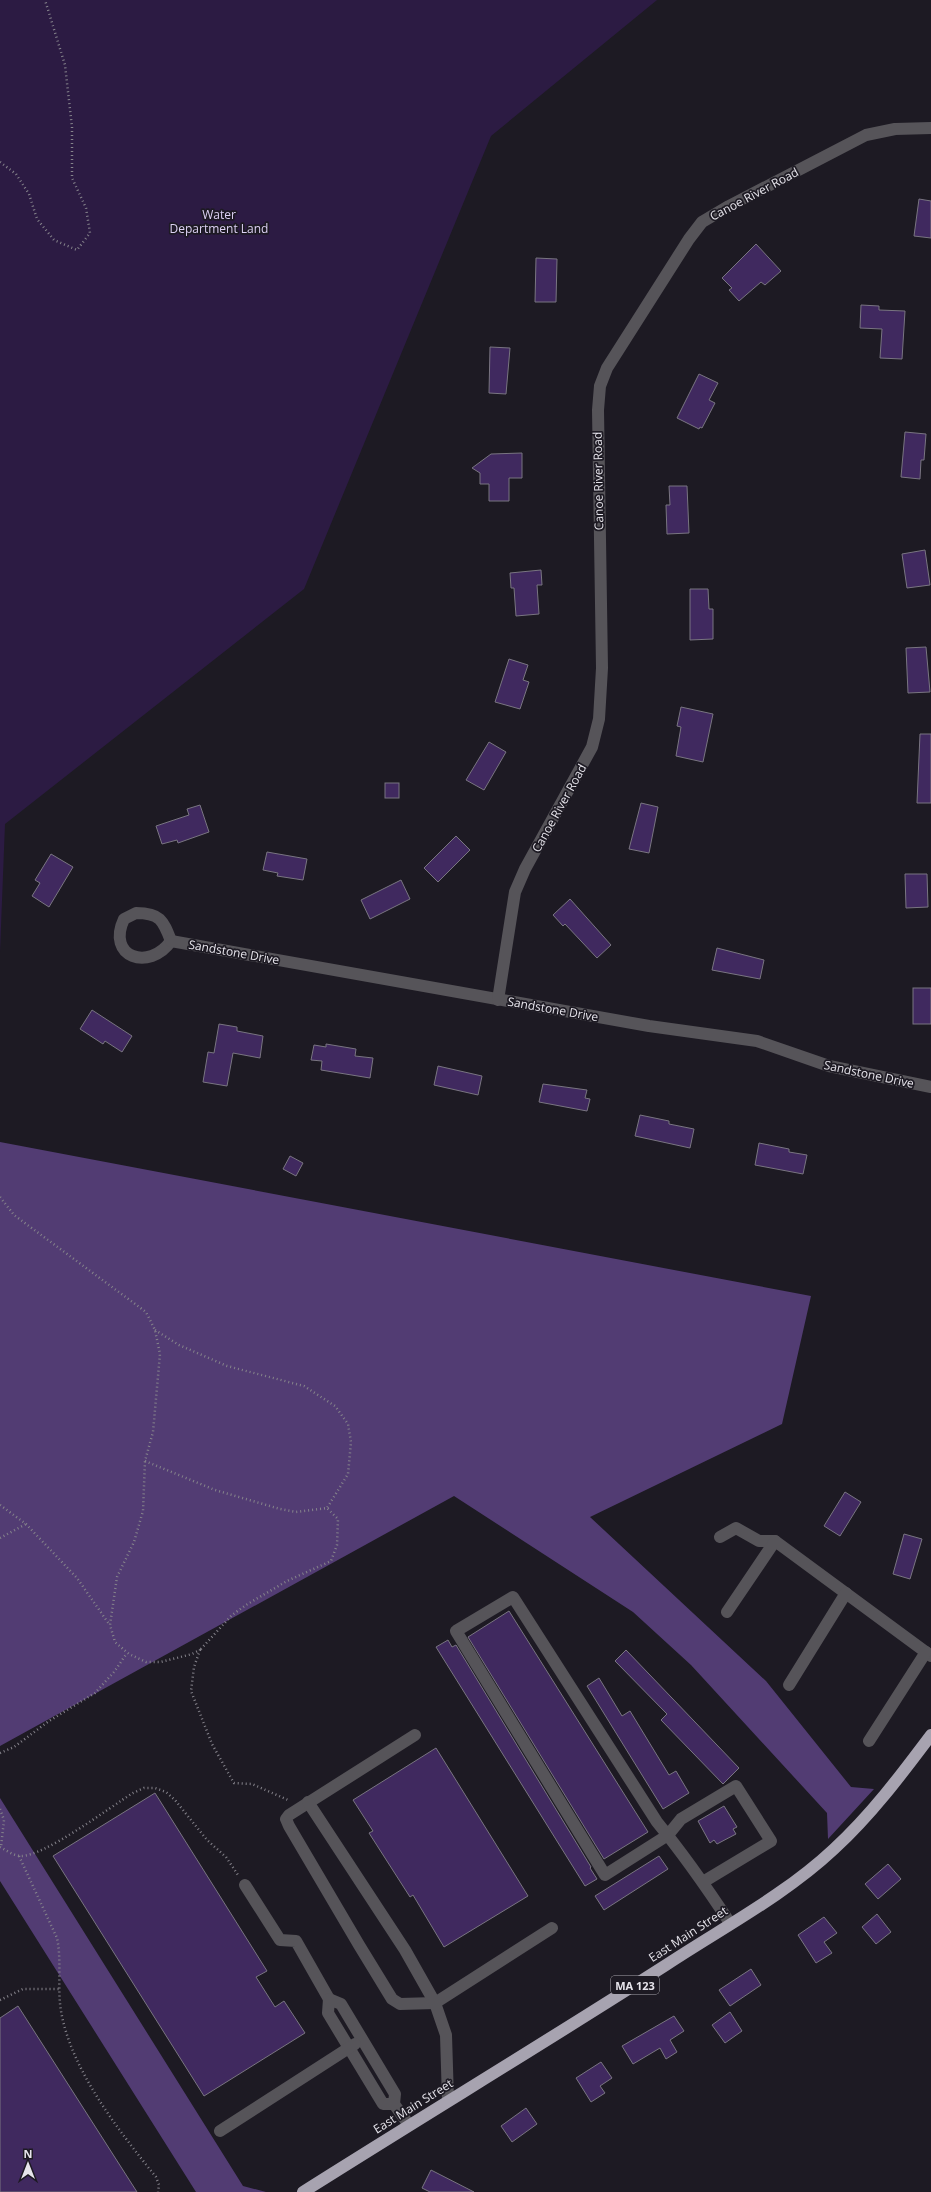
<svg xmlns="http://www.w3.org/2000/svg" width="931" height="2192" viewBox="0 0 931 2192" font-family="'Open Sans',sans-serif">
	<rect width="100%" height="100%" fill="#1d1a23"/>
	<polygon fill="#2c1b43" points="0,0 657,0 491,136 304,589 5,824 0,952"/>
	<g fill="#523c73">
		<polygon points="0,1142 811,1296 782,1424 590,1517 766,1681 851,1787 874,1789 828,1839 827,1813 691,1665 633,1612 454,1496 0,1746"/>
		<polygon points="0,1798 243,2186 266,2192 196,2192 0,1881"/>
	</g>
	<g fill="#40295f" stroke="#797581">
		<polygon points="919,199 931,201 931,238 914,236"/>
		<polygon points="756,244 781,271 765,285 761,282 739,301 729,290 732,288 722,278"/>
		<polygon points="536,258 557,259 556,302 535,302"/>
		<polygon points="861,305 879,306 879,310 905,311 902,359 880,358 882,329 860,328"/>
		<polygon points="490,347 510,348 506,394 489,393"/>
		<polygon points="699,374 718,383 709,400 715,403 702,428 700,427 699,429 677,418"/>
		<polygon points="905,432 926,434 924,460 921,460 920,479 901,477"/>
		<polygon points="522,453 522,478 509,478 509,501 489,501 489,484 480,484 480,473 472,468 491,454"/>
		<polygon points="669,486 687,486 689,533 667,534 666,505 670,505"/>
		<polygon points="925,550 930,585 907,588 902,554"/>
		<polygon points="541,570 542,585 537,585 539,614 516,616 514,588 511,588 510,573"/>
		<polygon points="690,589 708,589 709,609 713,609 713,639 690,640"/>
		<polygon points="926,647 930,692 908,693 906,648"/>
		<polygon points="509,659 528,665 523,680 529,682 520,709 495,702"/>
		<polygon points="681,707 713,714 703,762 676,756 681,727 677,726"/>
		<polygon points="920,734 931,734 931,803 917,803"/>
		<polygon points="489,742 506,752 484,790 466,780"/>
		<rect x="385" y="783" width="14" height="15"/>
		<polygon points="641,803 658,807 649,853 629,849"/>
		<polygon points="200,805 209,832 178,843 177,840 162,844 156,826 189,815 187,809"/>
		<polygon points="456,836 470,850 438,882 424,868"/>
		<polygon points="267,852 307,859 303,880 277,876 278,873 263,870"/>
		<polygon points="51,854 73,867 49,907 32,896 40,883 35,880"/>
		<polygon points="905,874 927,874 928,907 906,908"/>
		<polygon points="401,880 410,899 370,919 361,900"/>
		<polygon points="570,899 611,945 597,958 565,924 563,926 553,915"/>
		<polygon points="717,948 764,960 760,979 712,970"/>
		<rect x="913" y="988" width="18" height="36"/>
		<polygon points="92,1010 132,1036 122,1052 105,1041 103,1044 80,1029"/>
		<polygon points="219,1024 237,1027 237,1031 263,1036 260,1058 233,1053 227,1086 203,1082 208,1052 214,1053"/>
		<polygon points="326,1044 356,1049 355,1056 373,1058 370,1078 321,1070 322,1061 311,1060 314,1045 326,1047"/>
		<polygon points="438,1066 482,1076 478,1095 434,1085"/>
		<polygon points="543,1084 587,1090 585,1098 590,1099 587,1111 539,1102"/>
		<polygon points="640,1115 669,1121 669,1124 694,1129 690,1148 635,1136"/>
		<polygon points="759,1143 789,1149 789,1152 807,1155 803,1174 755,1165"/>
		<polygon points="290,1156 303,1163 296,1176 283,1169"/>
		<polygon points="845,1492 861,1502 840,1536 824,1526"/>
		<polygon points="904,1534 922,1539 910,1579 893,1574"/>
		<polygon points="509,1611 648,1832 604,1859 468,1637"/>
		<polygon points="448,1640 452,1647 456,1645 591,1867 590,1868 597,1879 585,1886 436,1647"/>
		<polygon points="626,1650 739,1768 723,1784 661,1720 667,1714 615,1661"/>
		<polygon points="599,1678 622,1716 630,1711 669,1775 676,1771 689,1793 663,1809 587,1686"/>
		<polygon points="436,1748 528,1896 444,1947 413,1895 410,1897 369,1833 373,1831 353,1800"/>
		<polygon points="155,1793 267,1971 256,1977 275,2007 284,2001 305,2033 204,2096 53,1856"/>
		<polygon points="724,1806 737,1827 733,1829 736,1834 717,1844 714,1840 710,1843 698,1821"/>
		<polygon points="659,1856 668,1869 604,1910 595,1896"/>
		<polygon points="888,1864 901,1879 878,1899 865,1884"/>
		<polygon points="877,1914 891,1932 876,1944 862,1927"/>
		<polygon points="824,1917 837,1933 824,1942 832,1953 816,1963 798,1935"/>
		<polygon points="751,1969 761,1985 730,2006 719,1990"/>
		<polygon points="18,2006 137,2192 0,2192 0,2018"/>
		<polygon points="730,2012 742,2031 725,2043 712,2025"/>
		<polygon points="674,2016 684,2031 670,2040 677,2052 666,2059 660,2048 633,2064 622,2046"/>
		<polygon points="601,2062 612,2078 600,2086 605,2093 591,2102 576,2078"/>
		<polygon points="526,2108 537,2124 512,2142 501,2126"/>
		<polygon points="431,2170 474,2192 430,2192 422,2188"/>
	</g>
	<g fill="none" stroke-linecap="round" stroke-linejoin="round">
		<g stroke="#85838b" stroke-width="2.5" stroke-dasharray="1 3" stroke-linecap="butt">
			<polyline points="0,162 16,174 29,194 37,219 54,240 77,250 90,233 86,208 72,178 72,127 65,65 45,0"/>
			<polyline points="0,1197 14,1215 146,1312 155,1330 160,1354 153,1432 145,1461 143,1511 134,1542 117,1577 110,1625 115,1642 129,1654 146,1662 161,1662 192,1654 200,1650 194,1667 191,1691 212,1744 231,1778 234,1783 252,1784 288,1800"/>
			<polyline points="155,1330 179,1345 227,1366 304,1386 335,1406 348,1424 351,1442 348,1474 327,1508"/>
			<polyline points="145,1461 215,1490 280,1509 296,1512 327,1508 338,1519 337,1545 331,1561 287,1581 246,1605 232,1615 200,1650"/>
			<polyline points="0,1505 26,1524 77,1578 109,1624"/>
			<polyline points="0,1538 26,1524"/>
			<polyline points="0,1753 14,1747 49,1721 95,1693 114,1672 127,1653"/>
			<polyline points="0,1809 4,1820 1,1847"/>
			<path d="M 0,1847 C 6,1850 12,1855 20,1856 C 44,1857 110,1807 133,1793 L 144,1788 L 155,1788 L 166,1792 L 175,1800 L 207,1840 L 226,1857 L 238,1875"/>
			<path d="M 19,1856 L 57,1938 C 62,1962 57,1987 61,2011 C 71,2070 119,2131 156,2177 L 159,2185 L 158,2192"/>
			<polyline points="0,2000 23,1989 60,1989"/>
		</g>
		<g stroke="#565459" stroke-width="12">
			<path d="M 136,913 C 160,913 163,920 171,941 C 149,972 106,957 124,919 Z"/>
			<polyline points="171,941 649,1026 757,1041 829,1066 931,1087"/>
			<polyline points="498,1000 515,892 525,869 592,747 599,719 602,668 598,410 600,386 607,368 689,239 702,222 729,206 866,135 895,129 931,128"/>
			<polyline points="720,1537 736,1528 759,1541 775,1541"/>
			<polyline points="727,1612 775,1541 931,1656"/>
			<polyline points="789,1685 846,1593"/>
			<polyline points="415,1735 289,1815 286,1819 289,1826 359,1945 392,1999 400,2004 435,2003 552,1928"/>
			<polyline points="869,1741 926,1652"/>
			<polyline points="308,1802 405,1950 435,2003 446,2035 448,2100"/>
			<path d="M 703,1882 L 771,1841 L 736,1786 L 681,1819 L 668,1835 L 605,1875 L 456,1631 L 513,1597 L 657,1822 C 684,1855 707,1888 730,1923"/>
			<polyline points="245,1885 280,1940 296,1941 329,1999"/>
			<polyline points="394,2104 383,2104 328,2013 329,1999 341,2004 395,2094 394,2104 409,2125"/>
			<polyline points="220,2131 355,2044"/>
		</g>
		<path stroke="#a7a3b0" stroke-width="12" d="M 303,2192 C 423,2116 546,2042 666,1965 C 722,1928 785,1895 834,1849 C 871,1815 901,1775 931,1735"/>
	</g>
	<g text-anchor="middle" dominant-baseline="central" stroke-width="3.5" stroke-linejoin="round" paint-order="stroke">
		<rect fill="#1d1a23" stroke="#aaa7af" stroke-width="1" x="611" y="1976" width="48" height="18" rx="3"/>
		<g font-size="11" font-weight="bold" fill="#e6e4eb">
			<text x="635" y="1985">MA 123</text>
		</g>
		<g font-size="12" fill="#e6e4eb" stroke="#1d1a23">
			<text transform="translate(754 194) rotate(-28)">Canoe River Road</text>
			<text transform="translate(598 481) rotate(-91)">Canoe River Road</text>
			<text transform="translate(559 808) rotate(-61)">Canoe River Road</text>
			<text transform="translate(234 952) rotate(10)">Sandstone Drive</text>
			<text transform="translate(553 1009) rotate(10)">Sandstone Drive</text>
			<text transform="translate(869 1074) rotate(12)">Sandstone Drive</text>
			<text transform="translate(688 1934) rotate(-33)">East Main Street</text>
			<text transform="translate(413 2106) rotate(-32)">East Main Street</text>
		</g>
		<g font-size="12" fill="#ddd1f4" stroke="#1d1a23">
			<text x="219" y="214">Water<tspan x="219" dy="14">Department Land</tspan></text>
		</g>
	</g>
	<g transform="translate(28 2164)" stroke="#1d1a23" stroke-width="3" paint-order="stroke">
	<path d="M0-3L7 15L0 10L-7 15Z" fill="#e6e4eb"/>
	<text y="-6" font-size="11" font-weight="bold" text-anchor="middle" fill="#e6e4eb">N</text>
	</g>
</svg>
